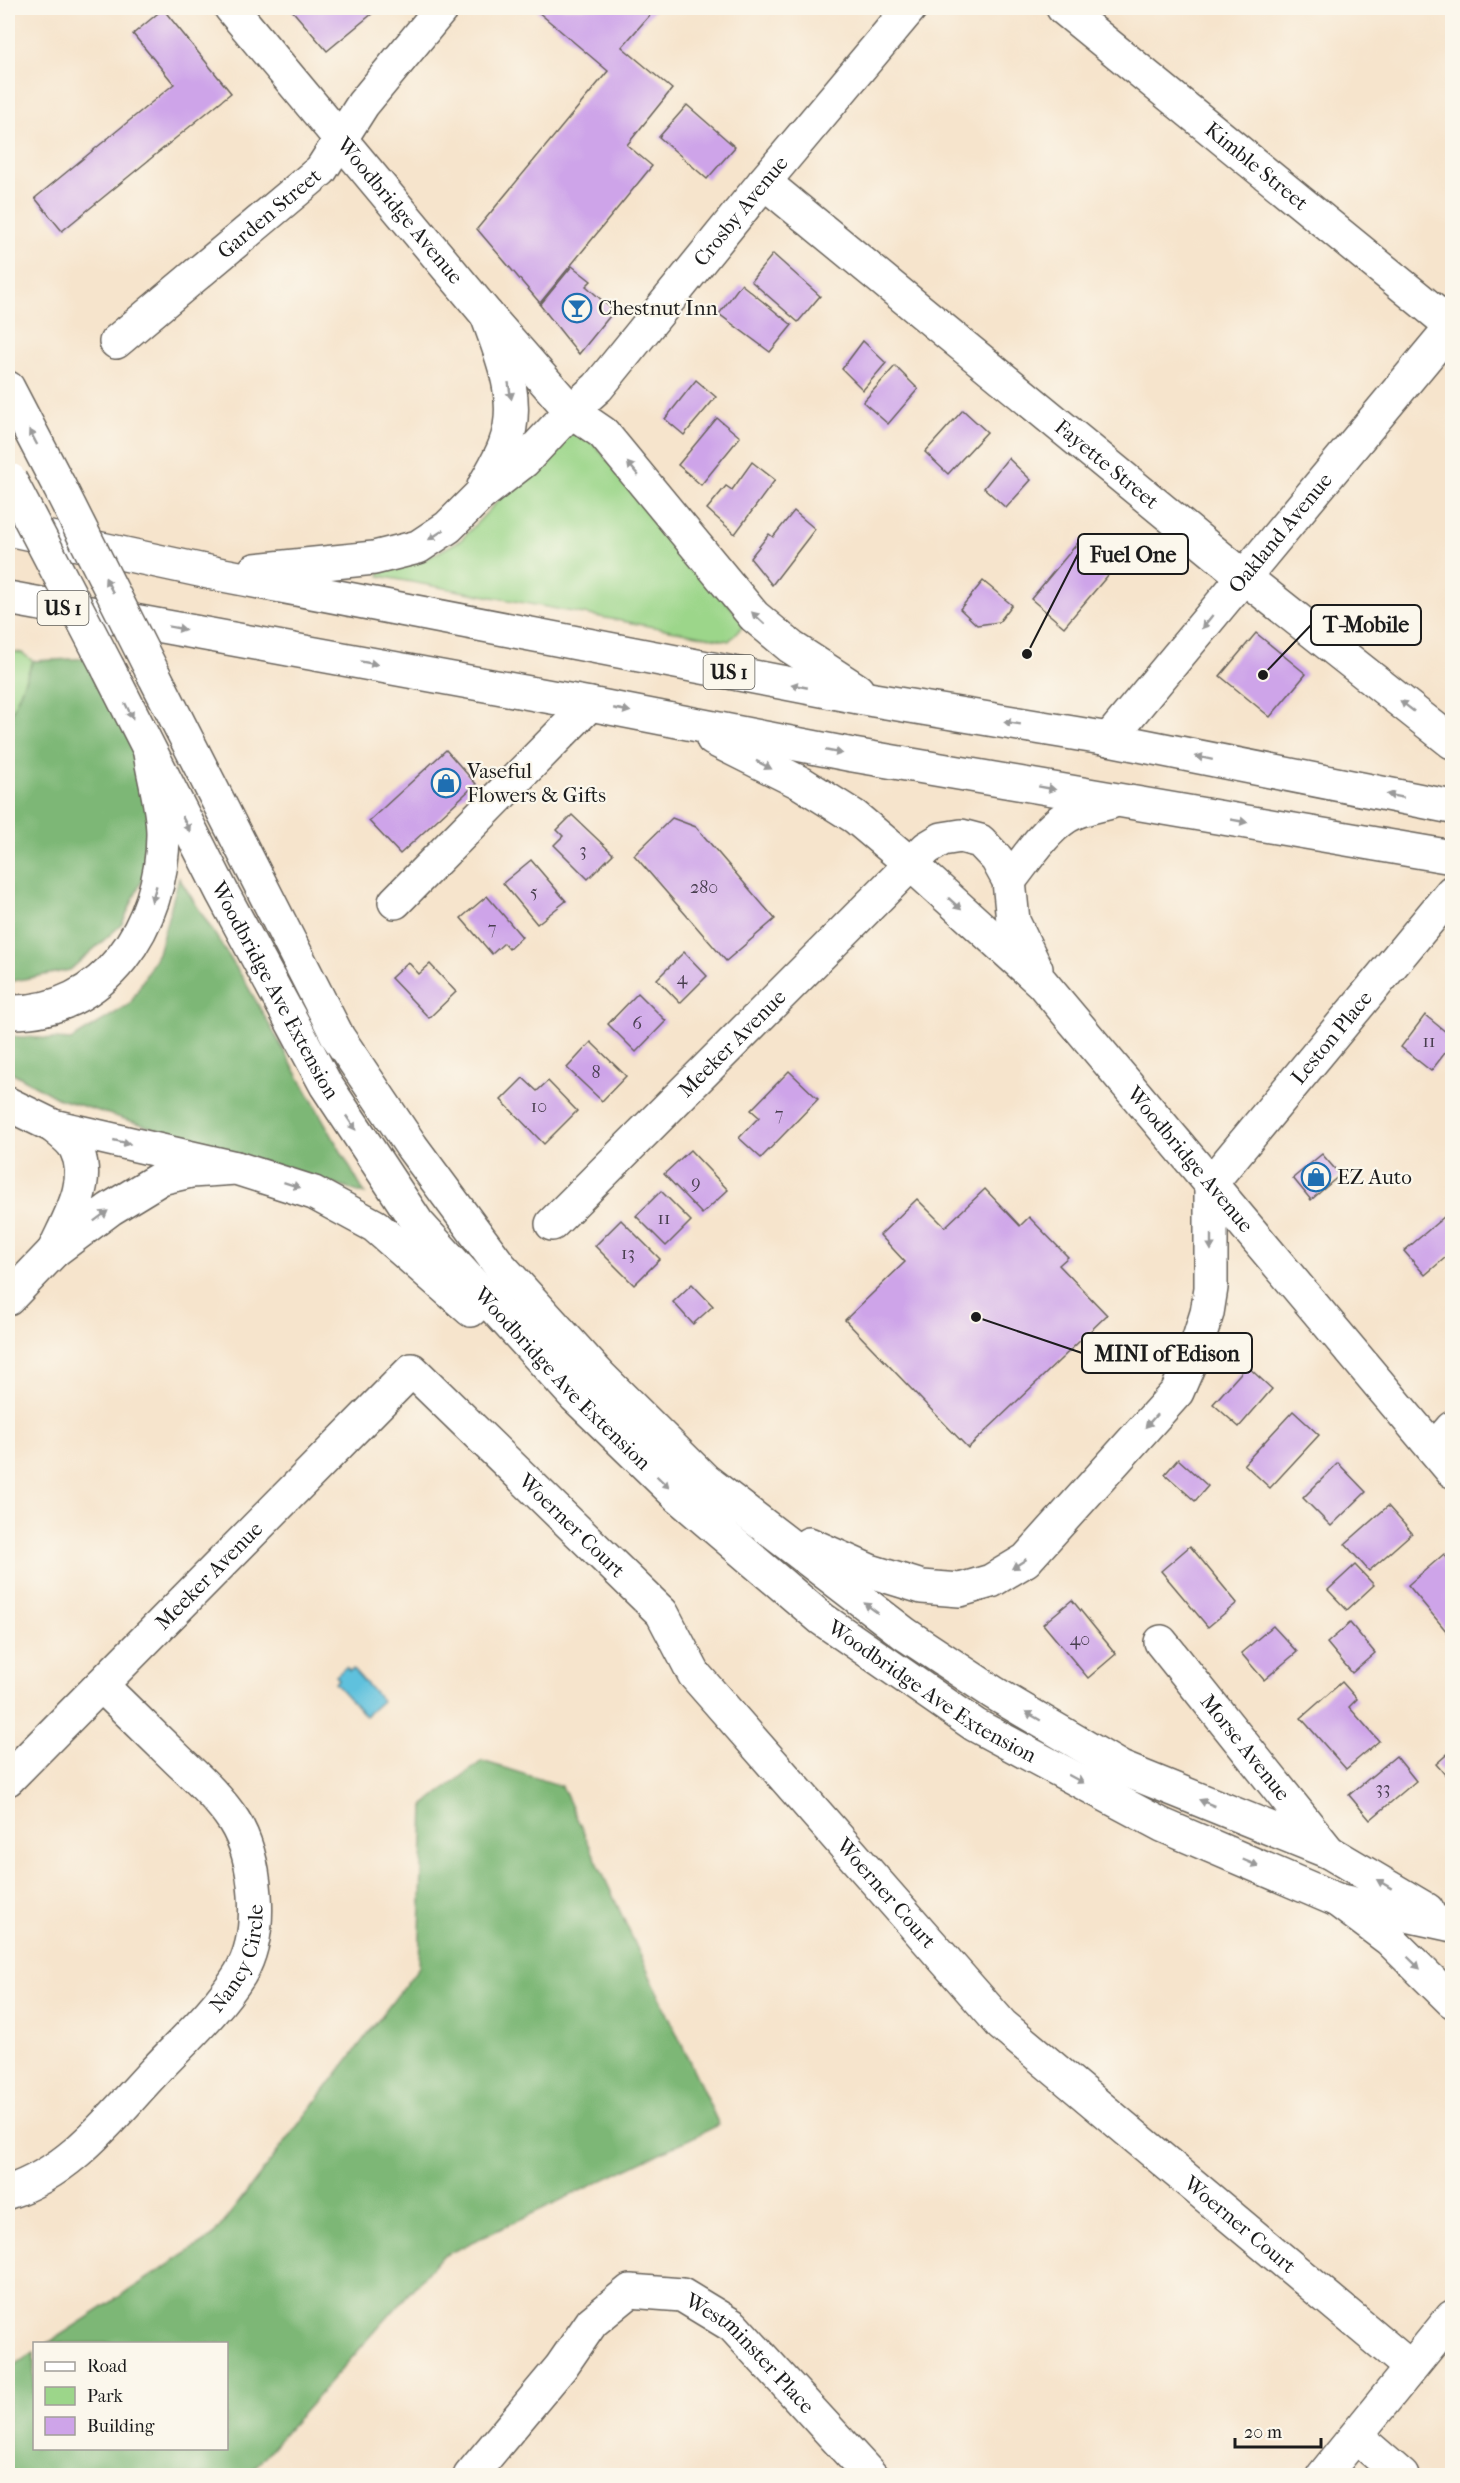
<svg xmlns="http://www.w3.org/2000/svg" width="1460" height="2483" viewBox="0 0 1460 2483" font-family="'IM FELL French Canon',serif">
	<rect width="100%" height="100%" fill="#fbf7ec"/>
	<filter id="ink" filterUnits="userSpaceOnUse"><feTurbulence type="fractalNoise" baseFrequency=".0167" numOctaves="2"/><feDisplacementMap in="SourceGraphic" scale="12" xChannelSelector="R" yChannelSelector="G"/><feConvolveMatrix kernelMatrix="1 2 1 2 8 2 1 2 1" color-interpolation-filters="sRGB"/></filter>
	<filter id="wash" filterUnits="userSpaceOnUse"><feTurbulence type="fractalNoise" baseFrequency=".008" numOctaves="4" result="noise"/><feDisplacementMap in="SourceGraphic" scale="24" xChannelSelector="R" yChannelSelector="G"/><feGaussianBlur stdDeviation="1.35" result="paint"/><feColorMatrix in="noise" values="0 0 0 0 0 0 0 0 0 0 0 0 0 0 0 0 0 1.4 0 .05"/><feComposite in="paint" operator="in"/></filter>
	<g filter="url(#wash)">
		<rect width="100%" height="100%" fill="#f6e4cc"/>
		<g fill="#9cd68a" stroke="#5c7953" stroke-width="1.5">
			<polygon points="582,429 745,624 729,641 379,576 380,571 424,560 461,540 561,434"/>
			<polygon points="8,651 22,653 33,661 8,722"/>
		</g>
		<g fill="#7db776" stroke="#4c6a49" stroke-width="1.5">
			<polygon points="93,658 143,765 155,851 122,924 70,970 8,982 8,722 33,661"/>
			<polygon points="179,878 244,980 365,1194 57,1098 8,1070 8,1036 71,1040 130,1004 158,953"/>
			<polygon points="482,1761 562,1786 719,2125 441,2257 248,2475 8,2475 8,2370 34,2352 34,2448 226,2448 226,2344 48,2343 213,2236 419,1967 424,1805"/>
		</g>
		<polygon fill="#5fc1dd" stroke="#3e6e7c" stroke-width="1.5" points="346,1667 349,1671 353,1669 382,1701 365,1716 335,1683 339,1679 336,1676"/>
		<g id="blocks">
			<g fill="#cea4e9">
				<polygon points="290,8 379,8 327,51"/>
				<polygon points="540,8 656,8 622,47 672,89 627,145 652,166 540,303 477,229 608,71 537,11"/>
				<polygon points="163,9 231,93 62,231 35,198 174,84 133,34"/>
				<polygon points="687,105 735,147 707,179 659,137"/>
				<polygon points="773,254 820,296 798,322 751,281"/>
				<polygon points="572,266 591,281 586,286 614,311 579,354 540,305"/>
				<polygon points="741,284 792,325 770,352 719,314"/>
				<polygon points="863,341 886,363 863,390 842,369"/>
				<polygon points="895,366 918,389 888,424 863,402"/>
				<polygon points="696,380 716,397 684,435 665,419"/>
				<polygon points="963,410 987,432 948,474 925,452"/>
				<polygon points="717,418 740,437 701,485 678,465"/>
				<polygon points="1008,458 1031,480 1006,508 984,488"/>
				<polygon points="752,462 775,480 735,534 707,509 726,486 732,490"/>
				<polygon points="794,511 815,529 772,585 750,558 769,534 773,537"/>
				<polygon points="1081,539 1115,567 1064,627 1031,599"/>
				<polygon points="983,581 1012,605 999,622 977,625 960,609"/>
				<polygon points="1256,633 1306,674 1270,717 1220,676"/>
				<polygon points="446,750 476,784 400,854 369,821"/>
				<polygon points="572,815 613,854 588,879 554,845 563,836 557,830"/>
				<polygon points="672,818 696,827 775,919 726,961 634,855"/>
				<polygon points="531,860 566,901 537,924 503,883"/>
				<polygon points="487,896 522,937 509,949 504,943 492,954 461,918"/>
				<polygon points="684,952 707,976 680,1003 657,979"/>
				<polygon points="408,962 419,974 430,964 456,992 429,1018 391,978"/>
				<polygon points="638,993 666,1021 636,1052 608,1024"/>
				<polygon points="1425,1015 1452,1037 1452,1044 1431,1071 1401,1047"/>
				<polygon points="591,1042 626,1076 602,1101 567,1068"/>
				<polygon points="789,1071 818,1099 761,1158 739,1138 759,1117 751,1110"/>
				<polygon points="523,1078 537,1091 548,1081 577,1111 544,1144 501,1100"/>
				<polygon points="690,1150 728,1190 702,1214 664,1174"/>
				<polygon points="1322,1154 1340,1175 1311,1200 1293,1178"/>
				<polygon points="985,1189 1020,1226 1029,1217 1068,1257 1059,1265 1107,1315 968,1448 845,1320 905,1262 880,1235 917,1199 945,1227"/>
				<polygon points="661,1191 691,1221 666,1246 636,1216"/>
				<polygon points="1445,1216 1452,1225 1452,1252 1425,1275 1404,1251"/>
				<polygon points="621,1220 660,1259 634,1285 595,1246"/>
				<polygon points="692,1284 713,1306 693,1324 673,1302"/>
				<polygon points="1247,1366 1272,1389 1239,1427 1213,1404"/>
				<polygon points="1293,1411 1319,1435 1270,1488 1244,1464"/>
				<polygon points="1178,1459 1208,1486 1195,1501 1165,1474"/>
				<polygon points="1338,1463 1366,1492 1331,1526 1303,1498"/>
				<polygon points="1388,1506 1412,1533 1369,1571 1345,1544"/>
				<polygon points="1190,1546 1237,1603 1208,1627 1161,1571"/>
				<polygon points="1444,1554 1452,1564 1452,1638 1408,1585"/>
				<polygon points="1355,1565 1374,1585 1347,1610 1328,1590"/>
				<polygon points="1072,1600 1116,1654 1088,1678 1043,1624"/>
				<polygon points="1350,1623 1375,1653 1352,1673 1327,1643"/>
				<polygon points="1273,1626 1297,1652 1264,1680 1241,1653"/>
				<polygon points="1342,1682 1357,1699 1349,1707 1379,1741 1346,1769 1301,1718"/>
				<polygon points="1452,1750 1452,1774 1448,1778 1436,1764"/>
				<polygon points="1396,1756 1416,1781 1370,1820 1349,1795"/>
			</g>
		</g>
	</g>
	<g filter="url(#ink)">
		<use href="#blocks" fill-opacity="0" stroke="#68625a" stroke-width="1.5"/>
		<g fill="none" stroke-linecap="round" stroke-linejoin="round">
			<g stroke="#68625a" stroke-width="36">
				<g id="minor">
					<path id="s1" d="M 231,8 L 487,315 L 571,411 L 598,387 L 764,182 L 910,8"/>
					<path id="s2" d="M 1063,8 L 1452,326"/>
					<path id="s3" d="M 764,182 L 1244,577 L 1452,742"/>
					<path id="s4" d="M 116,342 L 321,170 L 363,104 L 442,8"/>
					<path id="s5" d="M 1109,739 L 1452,326"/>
					<path id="s6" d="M 912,865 L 1042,983 L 1452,1471"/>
					<polyline points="395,902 590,704"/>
					<path id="s7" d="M 1211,1183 L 1452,892"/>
					<path id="s8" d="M 552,1224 L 927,848 L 942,839 L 961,836 L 980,841 L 997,859 L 1009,881 L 1013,921 L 1036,969"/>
					<polyline points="8,1299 54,1251"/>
					<polyline points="1434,1449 1452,1428"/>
					<path id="s9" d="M 1161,1642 L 1329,1852"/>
					<path id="s10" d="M 8,1779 L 412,1370 L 662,1613 L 694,1674 L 1002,2025 L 1410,2367"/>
					<polyline points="1337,1900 1389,1939 1452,2001"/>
					<path id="s11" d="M 8,2192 C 70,2172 110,2119 153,2073 C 183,2041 217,2011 240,1974 C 254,1950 257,1922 255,1895 C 253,1869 248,1843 234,1821 C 219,1798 199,1780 179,1761 C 153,1736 127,1710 101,1685"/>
					<polyline points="1356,2436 1402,2476"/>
					<path id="s12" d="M 470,2476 L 561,2367 L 592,2322 L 630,2291 L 682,2295 L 733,2326 L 871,2476"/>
					<polyline points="1323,2476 1452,2317"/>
				</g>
			</g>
			<g stroke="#68625a" stroke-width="36">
				<g id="major">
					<polyline points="8,388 59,486"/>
					<path id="s13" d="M 108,668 L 223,894 L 326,1085 L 418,1224 L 576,1397 L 679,1497 L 822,1619 L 975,1725 L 1162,1825 L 1337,1900 L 1452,1925"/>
					<polyline points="154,675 338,1037 412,1147 500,1266 601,1377 705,1480 905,1634 994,1693 1121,1768 1329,1852 1427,1910"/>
					<polyline points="54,1251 110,1209 161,1178 191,1171 236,1168 314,1193 375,1226 471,1310"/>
					<polyline points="809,1544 870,1571 922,1587 960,1590 991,1581 1026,1560 1177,1392 1196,1348 1207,1313 1211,1288 1211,1183"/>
				</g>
			</g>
			<g stroke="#68625a" stroke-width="36">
				<g id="highway">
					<path d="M 484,486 C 491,473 500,459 505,445 C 522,401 502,357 487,315"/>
					<polyline points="8,529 218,574 874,700 1109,739 1452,807"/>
					<polyline points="255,570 374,558 418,547 448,527 479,496 524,461 571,411 603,433 754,616 791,647 857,690"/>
					<polyline points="8,598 590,704 853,755 1452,857"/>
					<polyline points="713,739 801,783 855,817 912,865"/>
					<path d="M 1009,881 C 1026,860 1043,832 1066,817 C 1079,808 1096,806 1111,802"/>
					<path d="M 8,1012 C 105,1015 163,924 163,834 C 163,808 154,779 150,753"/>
					<polyline points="8,1104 53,1126 236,1168"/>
					<path d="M 53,1126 C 61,1133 72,1140 76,1149 C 93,1182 67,1221 54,1251"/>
				</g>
			</g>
			<use href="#minor" stroke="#fff" stroke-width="33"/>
			<use href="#major" stroke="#fff" stroke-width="33"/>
			<use href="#highway" stroke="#fff" stroke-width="33"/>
			<g stroke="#68625a" stroke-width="36" stroke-linecap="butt">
				<g id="major-bridge">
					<polyline points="10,480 108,668"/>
					<polyline points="59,486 154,675"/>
				</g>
			</g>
			<use href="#major-bridge" stroke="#fff" stroke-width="33"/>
		</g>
		<defs><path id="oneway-solid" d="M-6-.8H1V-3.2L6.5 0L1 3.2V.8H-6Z" transform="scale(1.5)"/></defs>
		<g fill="#999">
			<use href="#oneway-solid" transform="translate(510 391) rotate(80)"/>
			<use href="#oneway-solid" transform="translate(33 437) rotate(-118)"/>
			<use href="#oneway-solid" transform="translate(633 469) rotate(-130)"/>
			<use href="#oneway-solid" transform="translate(436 535) rotate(147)"/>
			<use href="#oneway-solid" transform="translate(109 585) rotate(-117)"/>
			<use href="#oneway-solid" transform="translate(758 618) rotate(-137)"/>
			<use href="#oneway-solid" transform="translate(1207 622) rotate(129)"/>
			<use href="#oneway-solid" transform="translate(177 628) rotate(10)"/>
			<use href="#oneway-solid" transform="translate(369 663) rotate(10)"/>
			<use href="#oneway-solid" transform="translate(799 686) rotate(-169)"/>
			<use href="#oneway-solid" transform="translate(1407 706) rotate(-142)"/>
			<use href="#oneway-solid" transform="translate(622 710) rotate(11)"/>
			<use href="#oneway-solid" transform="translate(129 711) rotate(64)"/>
			<use href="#oneway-solid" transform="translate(1012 723) rotate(-171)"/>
			<use href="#oneway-solid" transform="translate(834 752) rotate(11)"/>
			<use href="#oneway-solid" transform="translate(1204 758) rotate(-168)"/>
			<use href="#oneway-solid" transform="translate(764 765) rotate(27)"/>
			<use href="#oneway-solid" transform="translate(1047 788) rotate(10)"/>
			<use href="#oneway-solid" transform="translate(1395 796) rotate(-169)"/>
			<use href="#oneway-solid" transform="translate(1239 821) rotate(10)"/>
			<use href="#oneway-solid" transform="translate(186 824) rotate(63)"/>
			<use href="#oneway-solid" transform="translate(154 894) rotate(106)"/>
			<use href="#oneway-solid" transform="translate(955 904) rotate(42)"/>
			<use href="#oneway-solid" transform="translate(351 1123) rotate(56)"/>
			<use href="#oneway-solid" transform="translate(122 1142) rotate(13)"/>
			<use href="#oneway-solid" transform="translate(292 1185) rotate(18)"/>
			<use href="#oneway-solid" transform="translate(101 1216) rotate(-37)"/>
			<use href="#oneway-solid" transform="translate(1211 1242) rotate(90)"/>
			<use href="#oneway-solid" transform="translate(1151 1421) rotate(132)"/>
			<use href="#oneway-solid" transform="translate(663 1482) rotate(44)"/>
			<use href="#oneway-solid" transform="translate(1019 1564) rotate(147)"/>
			<use href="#oneway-solid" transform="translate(871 1608) rotate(-143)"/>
			<use href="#oneway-solid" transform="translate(1033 1716) rotate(-150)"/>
			<use href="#oneway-solid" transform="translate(1076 1779) rotate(28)"/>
			<use href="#oneway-solid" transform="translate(1207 1803) rotate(-158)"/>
			<use href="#oneway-solid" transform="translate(1251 1863) rotate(23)"/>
			<use href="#oneway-solid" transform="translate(1384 1884) rotate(-149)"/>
			<use href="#oneway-solid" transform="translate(1414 1963) rotate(44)"/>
		</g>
	</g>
	<defs>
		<g id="bar-ring" transform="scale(1.5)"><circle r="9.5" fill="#fbf7ec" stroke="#1f6fb2" stroke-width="1.5"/><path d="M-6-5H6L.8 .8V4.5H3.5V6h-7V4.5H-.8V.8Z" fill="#1f6fb2"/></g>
		<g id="shop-ring" transform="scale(1.5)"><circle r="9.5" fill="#fbf7ec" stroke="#1f6fb2" stroke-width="1.5"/><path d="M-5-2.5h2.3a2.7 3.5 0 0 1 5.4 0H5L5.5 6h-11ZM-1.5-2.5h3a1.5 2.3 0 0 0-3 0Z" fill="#1f6fb2"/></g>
	</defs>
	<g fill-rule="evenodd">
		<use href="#bar-ring" x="577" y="308"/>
		<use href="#shop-ring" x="446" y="783"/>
		<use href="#shop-ring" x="1316" y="1177"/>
	</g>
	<g text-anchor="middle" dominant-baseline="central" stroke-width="4.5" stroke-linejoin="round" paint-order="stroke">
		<g font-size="18" fill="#483e4f">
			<text x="583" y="850">3</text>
			<text x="704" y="887">280</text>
			<text x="534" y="892">5</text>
			<text x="492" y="928">7</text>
			<text x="682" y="978">4</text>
			<text x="637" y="1023">6</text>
			<text x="1429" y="1041">11</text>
			<text x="596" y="1072">8</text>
			<text x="539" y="1106">10</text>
			<text x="779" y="1114">7</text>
			<text x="696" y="1182">9</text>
			<text x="664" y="1218">11</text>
			<text x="628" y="1253">13</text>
			<text x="1080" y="1639">40</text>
			<text x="1383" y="1788">33</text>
		</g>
		<g fill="#fbf7ec" stroke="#5f5e5a" stroke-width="1.5">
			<rect x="37.5" y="591" width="51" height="34" rx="4.5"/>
			<rect x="703.5" y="655" width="51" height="34" rx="4.5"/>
		</g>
		<g font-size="20" font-weight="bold" fill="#1c1c1c">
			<text x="63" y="608">US 1</text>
			<text x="729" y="672">US 1</text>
		</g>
		<g font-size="21" fill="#1c1c1c" stroke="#fbf7ec">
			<text stroke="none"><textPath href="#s2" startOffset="250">Kimble Street</textPath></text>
			<text stroke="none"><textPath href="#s1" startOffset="264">Woodbridge Avenue</textPath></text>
			<text stroke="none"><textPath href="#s1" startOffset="790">Crosby Avenue</textPath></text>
			<text stroke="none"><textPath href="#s4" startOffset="200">Garden Street</textPath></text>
			<text stroke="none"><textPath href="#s3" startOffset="444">Fayette Street</textPath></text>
			<text stroke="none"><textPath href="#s5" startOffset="268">Oakland Avenue</textPath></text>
			<text stroke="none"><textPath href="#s13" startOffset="363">Woodbridge Ave Extension</textPath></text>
			<text stroke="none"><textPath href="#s7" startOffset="189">Leston Place</textPath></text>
			<text stroke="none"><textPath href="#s8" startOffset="255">Meeker Avenue</textPath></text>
			<text stroke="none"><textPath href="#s6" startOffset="406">Woodbridge Avenue</textPath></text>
			<text stroke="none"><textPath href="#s13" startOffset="849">Woodbridge Ave Extension</textPath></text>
			<text stroke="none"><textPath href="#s10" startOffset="798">Woerner Court</textPath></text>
			<text stroke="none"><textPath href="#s10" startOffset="286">Meeker Avenue</textPath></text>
			<text stroke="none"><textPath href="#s13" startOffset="1335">Woodbridge Ave Extension</textPath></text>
			<text stroke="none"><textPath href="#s9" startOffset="135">Morse Avenue</textPath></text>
			<text stroke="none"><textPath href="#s10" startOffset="1284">Woerner Court</textPath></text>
			<text stroke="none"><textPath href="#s11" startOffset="336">Nancy Circle</textPath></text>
			<text stroke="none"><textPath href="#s10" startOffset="1770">Woerner Court</textPath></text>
			<text stroke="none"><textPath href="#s12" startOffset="388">Westminster Place</textPath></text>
		</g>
		<g font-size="21" fill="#1c1c1c" stroke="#fbf7ec" text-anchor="start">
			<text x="598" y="308">Chestnut Inn</text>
			<text x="467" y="771">Vaseful<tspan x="467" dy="24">Flowers &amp; Gifts</tspan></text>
			<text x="1337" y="1177">EZ Auto</text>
		</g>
	</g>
	<path fill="none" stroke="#1c1c1c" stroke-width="2" d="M1027 654L1078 554M1263 675L1311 625M976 1317L1082 1353"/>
	<g fill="#1c1c1c" stroke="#fbf7ec" stroke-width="2">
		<circle cx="1027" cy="654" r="6"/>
		<circle cx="1263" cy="675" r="6"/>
		<circle cx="976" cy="1317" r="6"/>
	</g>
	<g fill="#fbf7ec" stroke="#1c1c1c" stroke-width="2">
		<rect x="1078" y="534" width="110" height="40" rx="6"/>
		<rect x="1311" y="605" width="110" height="40" rx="6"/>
		<rect x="1082" y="1333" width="170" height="40" rx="6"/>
	</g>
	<g font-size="22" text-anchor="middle" font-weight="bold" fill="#1c1c1c">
		<text x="1133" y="562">Fuel One</text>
		<text x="1366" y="632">T-Mobile</text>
		<text x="1167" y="1361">MINI of Edison</text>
	</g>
	<rect width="1460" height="2483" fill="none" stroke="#fbf7ec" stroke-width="30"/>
	<rect x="33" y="2342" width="195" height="108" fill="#fbf7ec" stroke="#a29f99" stroke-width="1.5"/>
	<rect x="45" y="2362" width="30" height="9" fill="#ffffff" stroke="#a29f99" stroke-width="1.5"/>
	<text x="87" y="2372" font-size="18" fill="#1c1c1c">Road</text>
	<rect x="45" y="2387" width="30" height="18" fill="#9cd68a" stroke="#a29f99" stroke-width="1.5"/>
	<text x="87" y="2402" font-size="18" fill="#1c1c1c">Park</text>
	<rect x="45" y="2417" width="30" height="18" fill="#cea4e9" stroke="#a29f99" stroke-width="1.5"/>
	<text x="87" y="2432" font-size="18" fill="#1c1c1c">Building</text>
	<path d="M1235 2438v9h86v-9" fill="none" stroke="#1c1c1c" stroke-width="3"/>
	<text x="1244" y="2438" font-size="18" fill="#1c1c1c" stroke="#fbf7ec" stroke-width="4.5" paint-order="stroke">20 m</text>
</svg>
